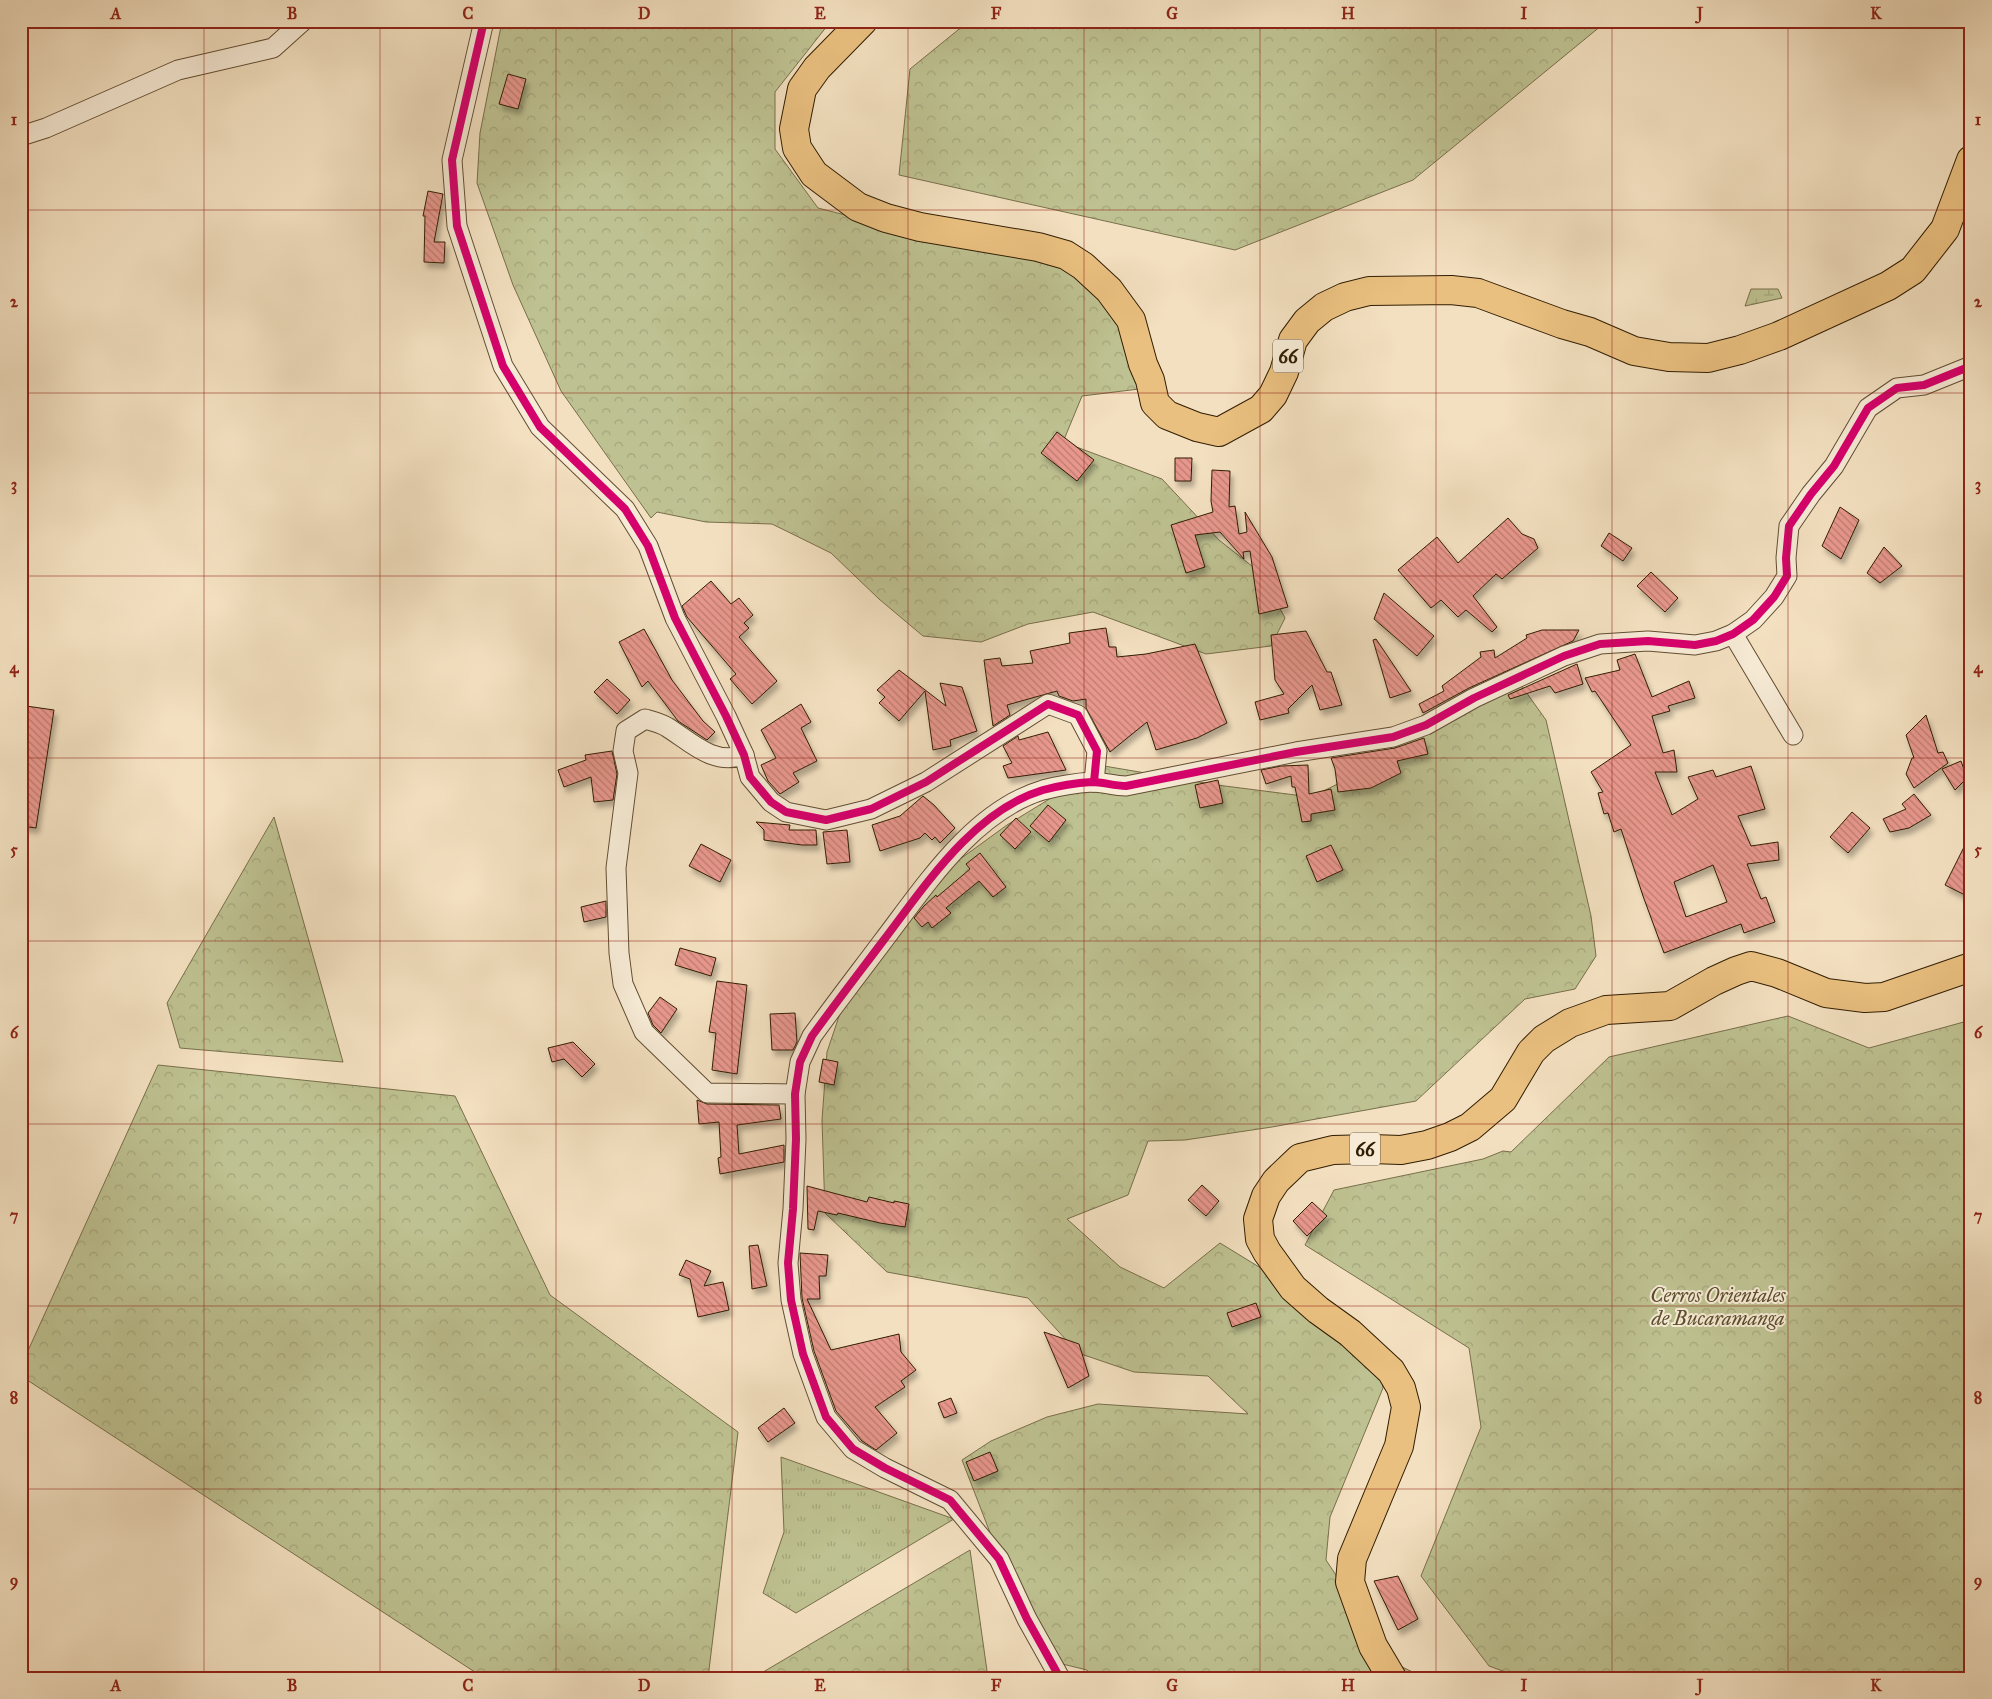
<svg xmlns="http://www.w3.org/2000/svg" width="1992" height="1699" viewBox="0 0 1992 1699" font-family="'IM FELL Great Primer',serif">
	<defs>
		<pattern id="grass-tufts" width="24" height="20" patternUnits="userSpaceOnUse" patternTransform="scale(1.25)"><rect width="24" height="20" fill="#bec191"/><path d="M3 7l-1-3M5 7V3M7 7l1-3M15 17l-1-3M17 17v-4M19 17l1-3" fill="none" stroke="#a4a57b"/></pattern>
		<pattern id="forest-crowns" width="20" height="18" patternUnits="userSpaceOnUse" patternTransform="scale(1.25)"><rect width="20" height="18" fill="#bec191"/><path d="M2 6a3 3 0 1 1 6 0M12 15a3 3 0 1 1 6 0" fill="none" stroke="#a4a57b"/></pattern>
		<pattern id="wetland-marsh" width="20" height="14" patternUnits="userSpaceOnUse" patternTransform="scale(1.25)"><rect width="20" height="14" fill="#bec191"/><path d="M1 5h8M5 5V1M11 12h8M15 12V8" fill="none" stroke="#a4a57b"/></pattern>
		<pattern id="building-back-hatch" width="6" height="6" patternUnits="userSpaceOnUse" patternTransform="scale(1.25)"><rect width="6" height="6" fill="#e8978d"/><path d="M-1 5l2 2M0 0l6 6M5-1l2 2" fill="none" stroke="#bd7b71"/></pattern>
		<filter id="shadow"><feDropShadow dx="3" dy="5.5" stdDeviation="2.5" flood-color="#0004"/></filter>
	</defs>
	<rect width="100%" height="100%" fill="#f3e0c0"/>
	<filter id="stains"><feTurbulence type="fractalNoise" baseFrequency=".004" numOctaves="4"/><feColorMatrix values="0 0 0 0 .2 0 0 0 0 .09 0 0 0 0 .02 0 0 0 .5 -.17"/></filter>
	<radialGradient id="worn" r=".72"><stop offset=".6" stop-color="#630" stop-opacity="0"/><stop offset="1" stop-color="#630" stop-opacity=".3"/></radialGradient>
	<polygon fill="url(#grass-tufts)" stroke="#786f4a" points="781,1457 954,1519 796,1613 763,1593 784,1532"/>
	<g fill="url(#forest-crowns)" stroke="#786f4a">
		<polygon points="502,21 831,21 775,92 775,149 818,208 853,217 1061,257 1112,301 1139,389 1082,396 1063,442 1162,479 1219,540 1262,574 1285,618 1271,646 1206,654 1093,612 1028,624 981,642 923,636 879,599 831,553 772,524 706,522 657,512 651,518 561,391 513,285 477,183 480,133"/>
		<polygon points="969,21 1607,21 1413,180 1235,250 899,175 910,69"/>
		<polygon points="1516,678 1546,720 1591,916 1596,956 1575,989 1525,999 1416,1101 1272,1127 1185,1140 1148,1141 1128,1195 1067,1219 1120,1267 1164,1288 1220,1243 1347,1321 1375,1341 1383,1388 1330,1517 1326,1560 1394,1663 1425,1678 1090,1678 1087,1670 1046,1660 1023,1618 962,1460 991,1441 1047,1417 1098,1404 1248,1414 1208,1376 1134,1372 1078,1353 1028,1298 887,1272 825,1213 822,1120 827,1052 855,969 952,865 1007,825 1051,798 1098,765 1217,785 1311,797 1354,776 1416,733"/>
		<polygon points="274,817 343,1062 180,1048 167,1003"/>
		<polygon points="1788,1016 1869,1048 1971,1020 1971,1678 1522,1678 1489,1666 1421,1576 1481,1427 1469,1348 1305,1245 1334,1190 1483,1159 1503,1151 1511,1152 1609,1057"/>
		<polygon points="158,1065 455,1096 550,1295 738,1432 708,1678 484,1678 21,1376 21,1366"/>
		<polygon points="970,1550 988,1678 753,1678"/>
	</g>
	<polygon fill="url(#wetland-marsh)" stroke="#786f4a" points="1751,289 1778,289 1782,298 1745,306"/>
	<g fill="url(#building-back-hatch)" stroke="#311d02" fill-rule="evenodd" filter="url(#shadow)">
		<polygon points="508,74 526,79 518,109 499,104"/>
		<polygon points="428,191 443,194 434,242 445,242 444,263 424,262 425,216 423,216"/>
		<polygon points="1057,432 1094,460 1077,481 1041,453"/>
		<polygon points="1175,458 1192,458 1191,481 1175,481"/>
		<polygon points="1212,470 1230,471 1229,507 1235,506 1239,534 1247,532 1245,512 1272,557 1288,607 1259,614 1250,551 1243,552 1244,559 1220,532 1195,535 1205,567 1186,573 1171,525 1213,512 1211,501"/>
		<polygon points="1840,507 1859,520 1841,559 1822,546"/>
		<polygon points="1508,518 1522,534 1534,539 1538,548 1502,579 1496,574 1473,596 1497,627 1492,632 1466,610 1458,617 1441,600 1431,608 1398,570 1437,537 1458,563"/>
		<polygon points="1609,533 1632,548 1623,561 1601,546"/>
		<polygon points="1884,547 1902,566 1880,583 1867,573"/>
		<polygon points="1651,572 1678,598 1665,612 1637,586"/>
		<polygon points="711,581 731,604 739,598 753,615 744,623 749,628 739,637 777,681 752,704 730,679 736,674 687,617 682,606"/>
		<polygon points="1384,593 1434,636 1417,656 1374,619"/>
		<polygon points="1106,628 1109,647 1116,647 1117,657 1146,654 1195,644 1227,723 1197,738 1156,750 1147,722 1110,752 1086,708 1086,699 1073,701 1059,696 1057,691 1007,705 1010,715 993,726 984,660 1000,658 1002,666 1033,663 1030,651 1070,643 1069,633"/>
		<polygon points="644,629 672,680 703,721 715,732 707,740 678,721 648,681 642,687 619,642"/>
		<polygon points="1542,630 1579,630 1573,641 1469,688 1423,713 1419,704 1444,691 1442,686 1481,657 1480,652 1494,650 1495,658 1527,638 1526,635"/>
		<polygon points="1306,631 1327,672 1331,672 1342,705 1320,710 1312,685 1288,709 1289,713 1260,720 1255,702 1284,694 1275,680 1271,635"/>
		<polygon points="1376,639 1411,691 1390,698 1373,640"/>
		<path d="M 1635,654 L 1652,697 L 1689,681 L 1695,698 L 1668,706 L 1670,711 L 1652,716 L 1663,753 L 1674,750 L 1677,772 L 1655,772 L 1672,815 L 1698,799 L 1688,777 L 1713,770 L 1716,777 L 1751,766 L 1765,809 L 1738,816 L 1751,846 L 1778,842 L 1779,860 L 1747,864 L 1761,899 L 1766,897 L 1775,922 L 1744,933 L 1741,924 L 1664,953 L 1643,896 L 1621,829 L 1614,832 L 1608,813 L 1604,814 L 1598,793 L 1603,792 L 1591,772 L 1631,745 L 1595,691 L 1592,692 L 1585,678 L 1620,670 L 1617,660 ZM 1713,865 L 1727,902 L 1686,917 L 1674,882 Z"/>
		<polygon points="1577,664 1583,684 1555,693 1550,686 1510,699 1508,695"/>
		<polygon points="899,670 946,706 940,683 962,687 977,731 950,740 951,746 933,750 925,691 899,721 879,703 885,697 877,690"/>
		<polygon points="607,679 630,700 617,714 594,692"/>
		<polygon points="801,704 811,722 801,728 817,761 793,773 799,782 780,794 768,781 761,765 776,758 761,730"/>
		<polygon points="26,706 54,710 36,828 21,826 21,739"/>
		<polygon points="1926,715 1938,753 1943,752 1948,763 1914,788 1906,774 1912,758 1914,758 1906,735"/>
		<polygon points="1048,732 1066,770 1008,778 1003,766 1012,763 1003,746 1018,736 1019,740"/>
		<polygon points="1424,738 1428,754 1397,761 1401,773 1371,788 1338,792 1335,769 1331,758 1395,748"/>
		<polygon points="612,751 617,774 613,800 594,802 591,777 564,787 558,770 586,760 585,755"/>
		<polygon points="1961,761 1967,778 1955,790 1942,769"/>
		<polygon points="1308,765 1309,794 1331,789 1335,810 1311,814 1311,821 1302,822 1295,787 1292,787 1291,776 1266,784 1261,770 1281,766"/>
		<polygon points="1218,780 1223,803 1200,808 1195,785"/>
		<polygon points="1914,794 1931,815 1909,828 1890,832 1883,819 1906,809 1902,804"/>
		<polygon points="923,796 934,805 955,828 940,843 935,837 932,840 925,833 920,838 880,851 872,825 900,816"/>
		<polygon points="1048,805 1066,820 1049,842 1030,826"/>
		<polygon points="1852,812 1870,828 1848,853 1830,837"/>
		<polygon points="1016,818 1031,832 1015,849 1000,835"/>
		<polygon points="756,822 790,825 789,830 816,830 817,845 802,845 764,840 764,830"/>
		<polygon points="847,830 850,862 827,864 823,832"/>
		<polygon points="1971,833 1971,898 1945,885"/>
		<polygon points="701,844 731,860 720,882 689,866"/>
		<polygon points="1331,845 1343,870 1317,882 1306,856"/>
		<polygon points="980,853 1006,887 993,897 979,881 946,908 951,913 932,928 928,922 922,927 914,918 924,906 936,895 937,897 970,869 966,864"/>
		<polygon points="606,901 606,917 584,922 581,907"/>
		<polygon points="680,948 716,958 711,976 675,965"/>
		<polygon points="717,981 747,985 737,1074 712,1070 716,1033 709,1032"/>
		<polygon points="660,997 677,1009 661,1033 653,1025 648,1013"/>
		<polygon points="795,1013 797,1042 793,1050 772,1050 770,1014"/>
		<polygon points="573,1042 595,1064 582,1077 564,1059 552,1062 548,1048"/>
		<polygon points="823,1059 838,1062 834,1085 819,1082"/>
		<polygon points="697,1100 707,1104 779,1105 781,1119 737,1125 739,1154 784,1145 784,1162 720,1174 718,1158 721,1157 719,1122 699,1124"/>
		<polygon points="1202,1185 1219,1201 1206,1216 1188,1200"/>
		<polygon points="807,1186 867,1202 869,1197 894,1203 894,1201 909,1204 905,1227 880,1223 838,1213 837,1215 818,1211 814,1230 808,1229"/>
		<polygon points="1312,1202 1327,1216 1307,1236 1293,1221"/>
		<polygon points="758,1245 767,1286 752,1289 749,1246"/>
		<polygon points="800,1253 828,1255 826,1276 819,1276 820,1299 807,1299 831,1350 899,1334 901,1352 916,1370 901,1381 905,1387 875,1407 897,1433 876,1450 862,1441 836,1411 814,1351 802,1298"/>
		<polygon points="686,1260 711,1271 704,1286 723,1282 729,1310 698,1317 690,1279 679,1275"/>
		<polygon points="1256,1303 1261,1317 1232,1327 1227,1313"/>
		<polygon points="1044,1332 1079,1344 1089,1376 1068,1388"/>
		<polygon points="951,1398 957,1413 944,1418 938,1403"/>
		<polygon points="784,1408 795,1423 768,1442 758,1428"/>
		<polygon points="990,1452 998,1471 974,1481 966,1462"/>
		<polygon points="1398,1576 1418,1619 1398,1630 1374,1581"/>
	</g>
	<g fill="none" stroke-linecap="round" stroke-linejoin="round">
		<g stroke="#624e32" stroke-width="21">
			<g id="street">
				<polyline points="484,21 452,160 457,226 503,366 540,427 625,509 648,546 675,618 726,716 744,755 750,777 771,802 786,812 826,820 871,809 926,782 1048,704 1078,715 1097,751 1094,782"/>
				<polyline points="21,136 46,128 178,70 273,48 303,21"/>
				<polyline points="1733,634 1793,735"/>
				<path d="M 744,755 C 713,766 691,742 667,727 C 660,723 652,721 645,719 L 626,731 L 623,751 L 628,773 L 616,868 L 619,953 L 623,984 L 644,1032 L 707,1093 L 795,1094"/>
				<path d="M 1060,1678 L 1027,1619 L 999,1559 L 950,1500 L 885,1468 L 853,1449 L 826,1417 L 803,1354 L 791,1300 L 788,1263 L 793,1209 L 796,1139 L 795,1094 L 800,1062 L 812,1036 C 835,1004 859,973 883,941 C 925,886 973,811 1043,790 C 1058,786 1076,783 1092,782 C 1103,782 1114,786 1126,786 L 1296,752 L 1393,737 L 1426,725 L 1474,698 L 1564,656 L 1600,644 L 1648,641 L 1695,645 L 1716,641 L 1733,634 L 1753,620 L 1774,597 L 1787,576 L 1786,558 L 1789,526 L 1811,494 L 1834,466 L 1868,408 L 1897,388 L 1924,385 L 1971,366"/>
			</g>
		</g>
		<g stroke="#311d02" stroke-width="30">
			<g id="highway">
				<polyline points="863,21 817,68 802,89 794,129 797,148 814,174 858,207 886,218 920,227 1038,247 1066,255 1083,266 1109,290 1131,320 1143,364 1150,380 1155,403 1167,415 1197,427 1219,432 1261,409 1273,395 1284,372 1293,340 1307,321 1324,307 1345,297 1369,291 1451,290 1478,293 1562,324 1590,332 1634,351 1669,357 1708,358 1740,350 1779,336 1888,286 1913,270 1945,229 1971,160"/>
				<polyline points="1392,1678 1373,1646 1350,1582 1352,1559 1399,1446 1406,1407 1401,1388 1391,1371 1350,1333 1318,1310 1293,1288 1267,1252 1260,1239 1258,1219 1266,1196 1276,1181 1300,1158 1333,1150 1371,1149 1401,1150 1427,1145 1450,1137 1470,1127 1503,1099 1531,1052 1544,1039 1570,1023 1606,1010 1670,1006 1714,981 1736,971 1751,966 1777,973 1826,993 1865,998 1884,997 1971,967"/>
			</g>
		</g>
		<use href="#street" stroke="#f7ebd6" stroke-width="19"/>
		<use href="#highway" stroke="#eac080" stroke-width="28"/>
		<g stroke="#f7ebd6" stroke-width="11">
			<g id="cycleway">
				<polyline points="484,21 452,160 457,226 503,366 540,427 625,509 648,546 675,618 726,716 744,755 750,777 771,802 786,812 826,820 871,809 926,782 1048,704 1078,715 1097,751 1094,782"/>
				<path d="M 1060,1678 L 1027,1619 L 999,1559 L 950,1500 L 885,1468 L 853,1449 L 826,1417 L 803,1354 L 791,1300 L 788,1263 L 793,1209 L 796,1139 L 795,1094 L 800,1062 L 812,1036 C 835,1004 859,973 883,941 C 925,886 973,811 1043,790 C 1058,786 1076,783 1092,782 C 1103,782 1114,786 1126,786 L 1296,752 L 1393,737 L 1426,725 L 1474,698 L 1564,656 L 1600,644 L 1648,641 L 1695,645 L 1716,641 L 1733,634 L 1753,620 L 1774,597 L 1787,576 L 1786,558 L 1789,526 L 1811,494 L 1834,466 L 1868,408 L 1897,388 L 1924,385 L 1971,366"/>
			</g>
		</g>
		<use href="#cycleway" stroke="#d6006c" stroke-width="8"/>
	</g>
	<path fill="none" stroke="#8f2418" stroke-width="1" stroke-opacity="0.55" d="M 204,21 L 204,1678M 380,21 L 380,1678M 556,21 L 556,1678M 732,21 L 732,1678M 908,21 L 908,1678M 1084,21 L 1084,1678M 1260,21 L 1260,1678M 1436,21 L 1436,1678M 1612,21 L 1612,1678M 1788,21 L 1788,1678M 21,210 L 1971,210M 21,393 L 1971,393M 21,576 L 1971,576M 21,758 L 1971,758M 21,941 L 1971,941M 21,1124 L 1971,1124M 21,1306 L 1971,1306M 21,1489 L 1971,1489"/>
	<g text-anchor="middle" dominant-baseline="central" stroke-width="4" stroke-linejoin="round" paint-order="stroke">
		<g fill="#f7ebd6" stroke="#6c5b42" stroke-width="1">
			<rect x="1273" y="339.5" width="30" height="33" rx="4"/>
			<rect x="1350" y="1132.5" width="30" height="33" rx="4"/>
		</g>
		<g font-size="19" font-weight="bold" fill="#311d02">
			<text x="1288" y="356">66</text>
			<text x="1365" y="1149">66</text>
		</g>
		<g font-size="20" font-style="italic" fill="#5b4e2d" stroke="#f7ebd6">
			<text x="1718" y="1295">Cerros Orientales<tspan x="1718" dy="23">de Bucaramanga</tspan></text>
		</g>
	</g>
	<rect width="1992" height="1699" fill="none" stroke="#f3e0c0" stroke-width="55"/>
	<rect x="28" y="28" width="1936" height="1644" fill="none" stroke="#8f2418" stroke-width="2"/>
	<g font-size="16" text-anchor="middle" font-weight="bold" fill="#8f2418">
		<text x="116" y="19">A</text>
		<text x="292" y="19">B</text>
		<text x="468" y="19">C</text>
		<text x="644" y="19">D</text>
		<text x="820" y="19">E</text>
		<text x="996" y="19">F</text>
		<text x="1172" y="19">G</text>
		<text x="1348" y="19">H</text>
		<text x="1524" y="19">I</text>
		<text x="1700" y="19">J</text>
		<text x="1876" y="19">K</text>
		<text x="14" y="125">1</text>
		<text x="1978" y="125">1</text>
		<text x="14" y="307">2</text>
		<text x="1978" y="307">2</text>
		<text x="14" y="490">3</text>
		<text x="1978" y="490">3</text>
		<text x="14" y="673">4</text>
		<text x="1978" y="673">4</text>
		<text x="14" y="855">5</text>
		<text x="1978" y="855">5</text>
		<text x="14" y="1038">6</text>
		<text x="1978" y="1038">6</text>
		<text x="14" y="1221">7</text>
		<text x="1978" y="1221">7</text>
		<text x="14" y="1403">8</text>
		<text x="1978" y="1403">8</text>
		<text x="14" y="1586">9</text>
		<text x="1978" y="1586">9</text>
		<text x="116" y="1691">A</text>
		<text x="292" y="1691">B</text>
		<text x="468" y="1691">C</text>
		<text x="644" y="1691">D</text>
		<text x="820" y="1691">E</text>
		<text x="996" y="1691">F</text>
		<text x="1172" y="1691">G</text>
		<text x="1348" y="1691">H</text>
		<text x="1524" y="1691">I</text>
		<text x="1700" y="1691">J</text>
		<text x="1876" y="1691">K</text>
	</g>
	<rect width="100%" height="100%" filter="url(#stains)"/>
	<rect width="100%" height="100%" fill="url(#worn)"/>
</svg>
